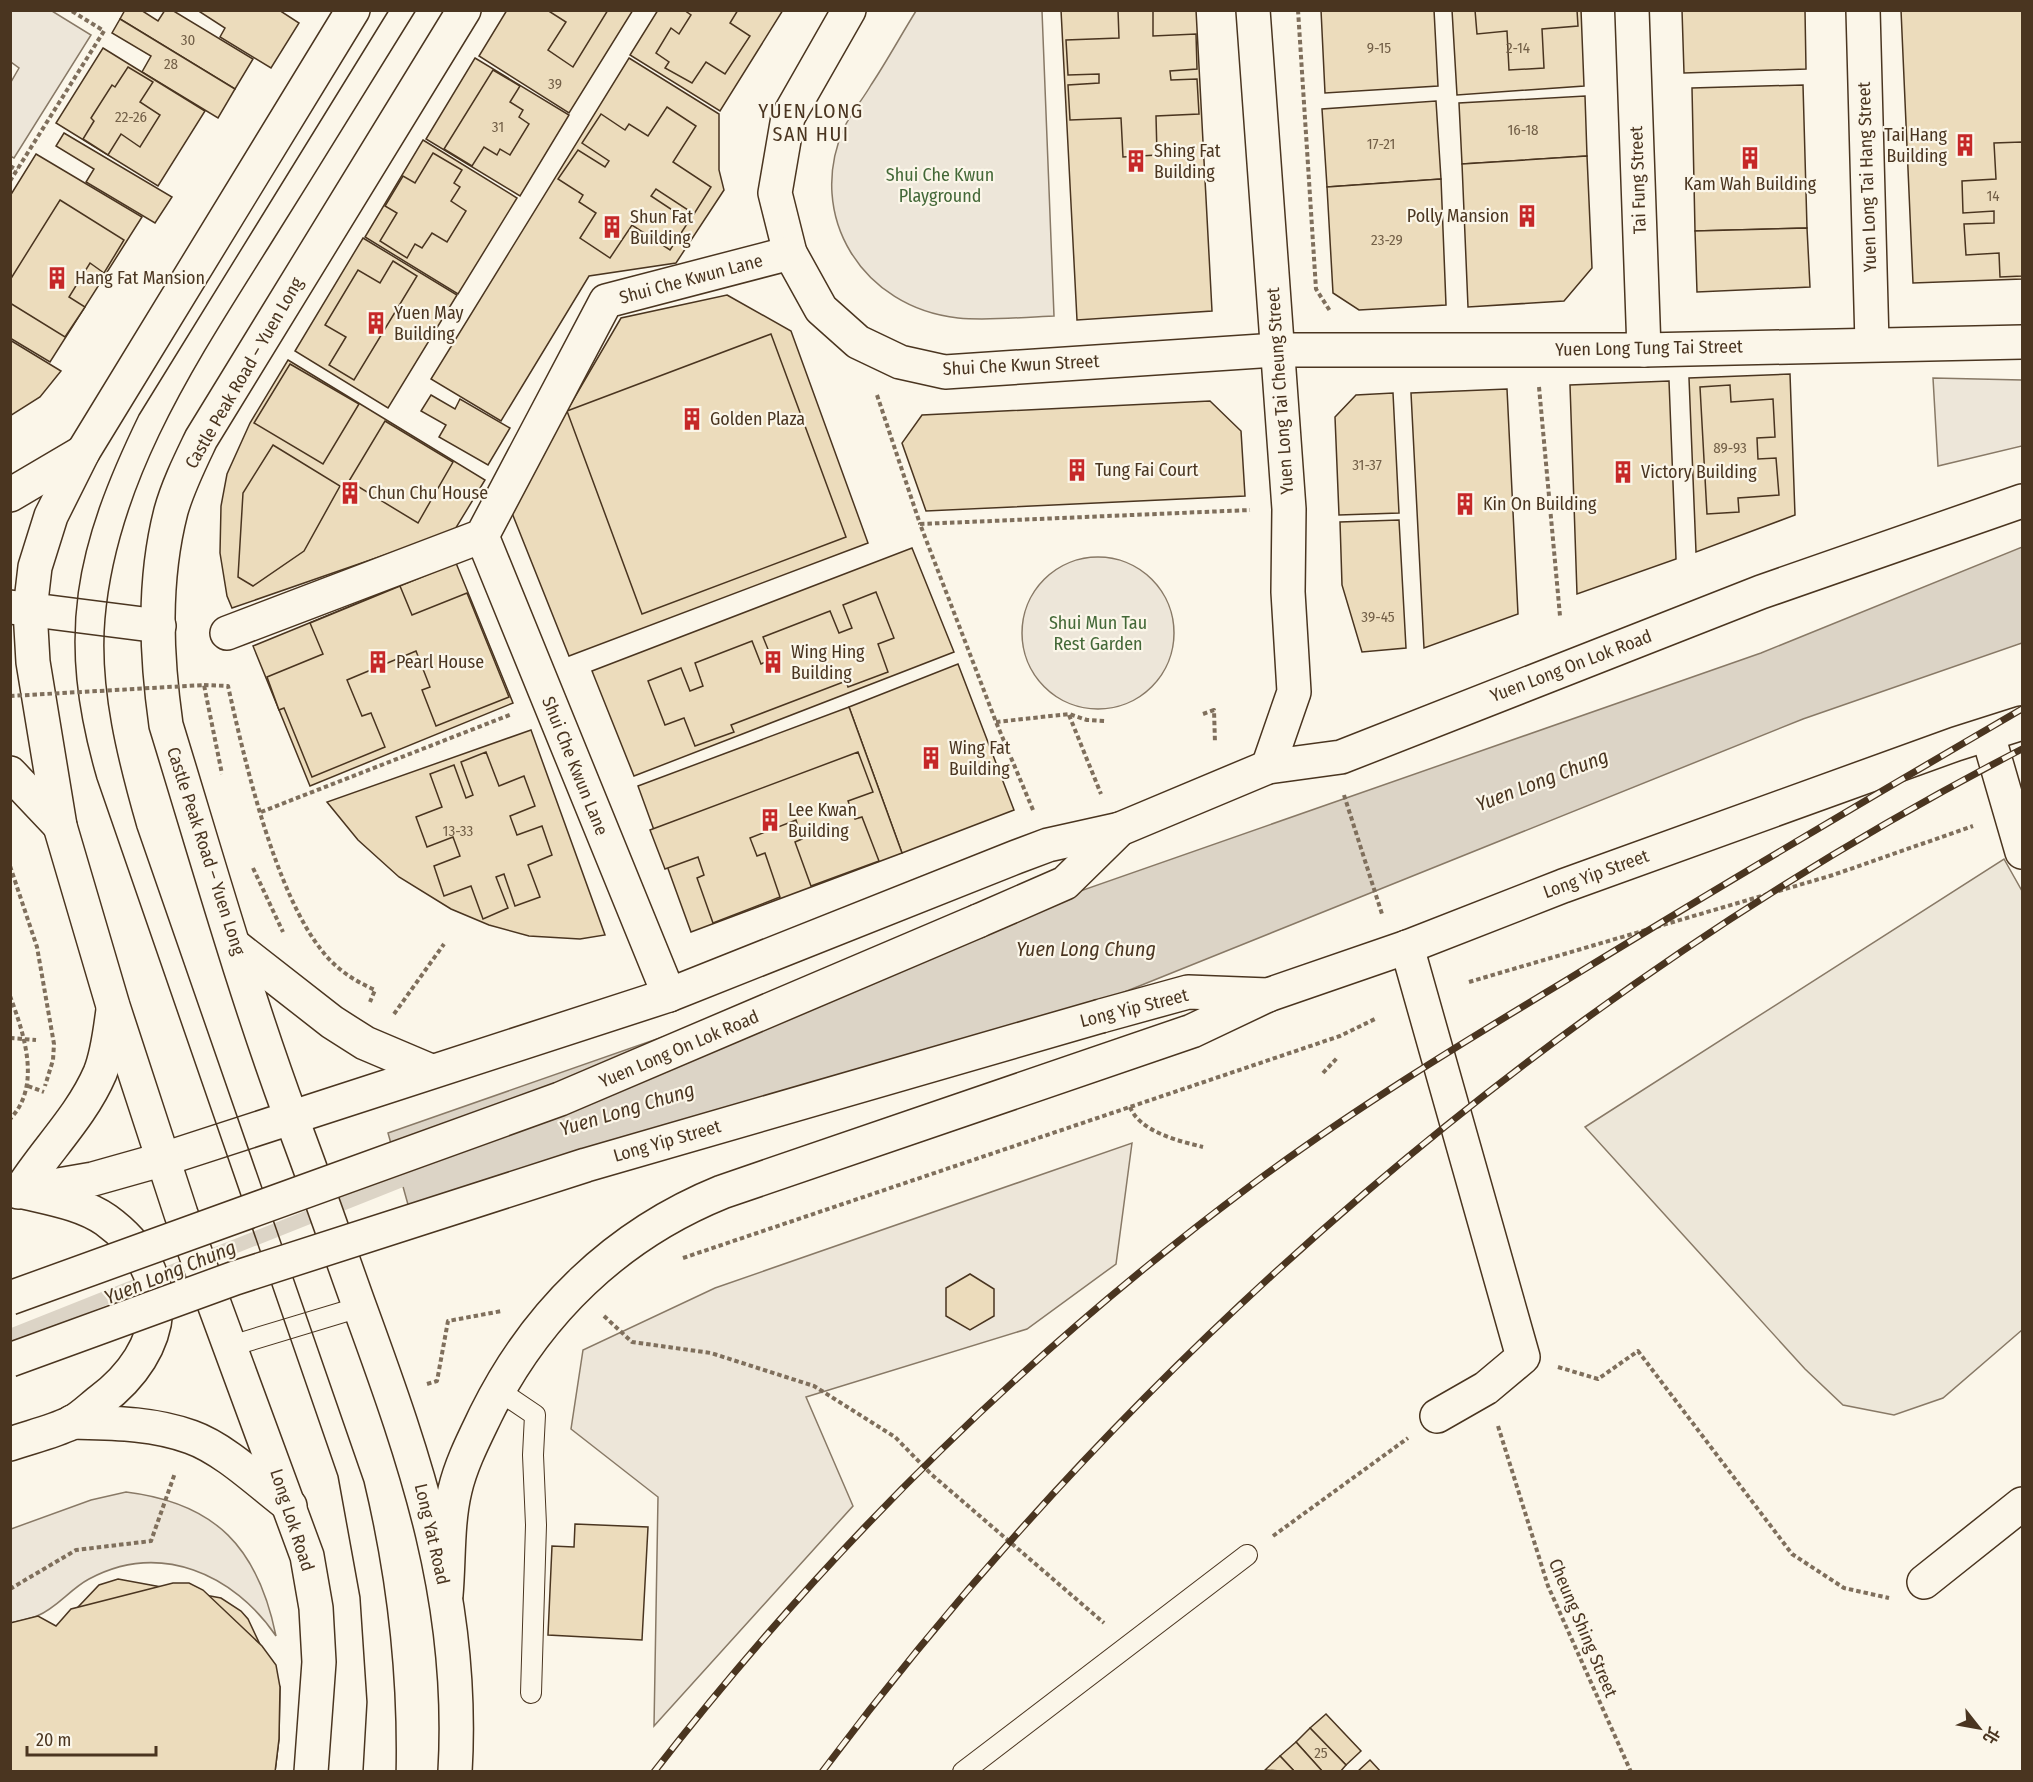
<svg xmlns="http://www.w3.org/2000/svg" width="2033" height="1782" viewBox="0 0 2033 1782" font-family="'Fira Sans Condensed','Noto Sans TC',sans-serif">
	<rect width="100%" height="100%" fill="#fbf6e9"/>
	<g fill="#ede6d9" stroke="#887966" stroke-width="1.5">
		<polygon points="11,10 52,11 91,35 14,158 10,156 11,82 19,68 11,62"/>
		<path d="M 916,11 L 1042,11 L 1054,316 C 1023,317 989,321 958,318 C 863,308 805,216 844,128 C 851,113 863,99 871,85 C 887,61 901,35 916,11 Z"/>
		<polygon points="1933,378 2022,380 2022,446 1938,466"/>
		<circle cx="1098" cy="633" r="76"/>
		<polygon points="1132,1143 1116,1264 1027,1329 806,1397 853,1506 654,1726 658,1497 571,1429 583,1350 715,1288"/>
		<path d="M 126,1492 C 216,1503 258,1548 276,1636 C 234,1574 160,1541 89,1579 C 70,1589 57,1608 37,1616 C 29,1619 19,1621 11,1623 L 11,1529 L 91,1500 Z"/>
	</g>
	<polygon fill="#ede7d9" stroke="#887966" stroke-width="1.5" points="2004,859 2022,891 2022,1330 1943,1398 1894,1415 1843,1405 1805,1369 1585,1127"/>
	<polygon fill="#dcd4c6" stroke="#887966" stroke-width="1.5" points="2022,547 2022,643 1803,719 1102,1001 414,1226 388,1133 1761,653"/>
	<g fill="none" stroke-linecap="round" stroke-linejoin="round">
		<polyline stroke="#dcd4c6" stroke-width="14" points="10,1336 417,1174"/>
	</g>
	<g fill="#ecdcbc" stroke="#4a3520" stroke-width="1.5">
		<polygon points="125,10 141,10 158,21 165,10 172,10 253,59 235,89 120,19"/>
		<polygon points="197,10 279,10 299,23 271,68 220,37 225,28"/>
		<polygon points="507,10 633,10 569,113 479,56"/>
		<polygon points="547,10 608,10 573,67 548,50 566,22"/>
		<polygon points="658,10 783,10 720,111 630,55"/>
		<polygon points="684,10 738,10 730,23 750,36 725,74 706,62 692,83 665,68 669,62 656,53 671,28 679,34 691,15"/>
		<polygon points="1061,10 1196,10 1212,311 1077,320"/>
		<polygon points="1118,10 1153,10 1153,36 1196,34 1197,69 1170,71 1171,80 1197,79 1199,114 1156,116 1157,155 1123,157 1121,118 1070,120 1068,85 1099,83 1099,74 1068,75 1066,40 1119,38"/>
		<polygon points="1321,10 1434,10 1438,86 1325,93"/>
		<polygon points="1452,10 1581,10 1584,86 1457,95"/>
		<polygon points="1475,10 1577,10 1578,26 1542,29 1544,68 1509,70 1507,31 1477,34"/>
		<polygon points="1682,10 1805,10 1806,69 1684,73"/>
		<polygon points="1901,10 2022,10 2022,279 1913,283"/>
		<polygon points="120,19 235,89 218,118 142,72 151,56 112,33"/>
		<polygon points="103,48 205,111 158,186 56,123"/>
		<polygon points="475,58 569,115 520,196 426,139"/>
		<polygon points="629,58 719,114 719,170 724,190 676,263 589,276 501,421 431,379"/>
		<polygon points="128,67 153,82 140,102 160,115 140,147 121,134 108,155 83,139 94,121 91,118 112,85 115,87"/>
		<polygon points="493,70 520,86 510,102 523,110 519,117 529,124 510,155 500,149 497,155 484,147 472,166 444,149"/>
		<polygon points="1803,85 1807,228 1695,231 1692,88"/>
		<polygon points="1585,96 1587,156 1462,164 1459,103"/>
		<polygon points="1436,101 1441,179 1327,187 1322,109"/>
		<polygon points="667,107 696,126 673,162 711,187 694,214 656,189 651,196 689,221 670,250 632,225 610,258 580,238 596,213 579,202 583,195 558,179 578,150 605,167 609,161 582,143 601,114 625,130 629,124 648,136"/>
		<polygon points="64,133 172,197 155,223 86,182 94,169 56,146"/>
		<polygon points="423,140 517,198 458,294 365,237"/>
		<polygon points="2022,142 2022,276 2000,277 1999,253 1966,255 1964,224 1994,223 1994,211 1963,213 1962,181 1996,179 1994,143"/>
		<polygon points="433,153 462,170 454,183 460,187 451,201 466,211 447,242 432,233 422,248 415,244 407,258 380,241 397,213 385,206 403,176 415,183"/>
		<polygon points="36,154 142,217 50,362 10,338 10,196"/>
		<polygon points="1587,156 1592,268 1564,301 1468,307 1462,164"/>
		<polygon points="1441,179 1446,305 1359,310 1333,293 1327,187"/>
		<polygon points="60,200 124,240 104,273 90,263 69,297 85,307 65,337 10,303 10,280"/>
		<polygon points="1807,228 1810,287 1697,292 1695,231"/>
		<polygon points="363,238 457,295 388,408 295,351"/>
		<polygon points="393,261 417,276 354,380 329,365 346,337 325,325 358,270 380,283"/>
		<polygon points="727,295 791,331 868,543 569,656 510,508 621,318"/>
		<polygon points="771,334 846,537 642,614 567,411"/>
		<polygon points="10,340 61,371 40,397 10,416"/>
		<polygon points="288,360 485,480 454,531 232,608 227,596 220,553 221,506 227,474 250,423"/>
		<polygon points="290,364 359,404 323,464 254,423"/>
		<polygon points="1790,374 1795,515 1696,552 1689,378"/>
		<polygon points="1669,381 1676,559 1577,594 1570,385"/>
		<polygon points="1730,385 1731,402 1773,399 1775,437 1757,438 1758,459 1776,458 1779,495 1738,498 1739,512 1707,514 1700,387"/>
		<polygon points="1507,389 1518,614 1424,648 1411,393"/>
		<polygon points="1393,393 1399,513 1339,515 1335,417 1356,395"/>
		<polygon points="431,395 455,409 460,399 510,428 488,465 439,437 446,425 421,411"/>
		<polygon points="1210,401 1241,431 1245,496 926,511 902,443 922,415"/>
		<polygon points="385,421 453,462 418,523 349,481"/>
		<polygon points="273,445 340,486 304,551 253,586 238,577 243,493"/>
		<polygon points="1399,520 1406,648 1362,652 1342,585 1340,522"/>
		<polygon points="912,548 954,652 634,776 592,671"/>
		<polygon points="456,563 513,703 310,786 253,646"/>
		<polygon points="400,586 412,615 467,593 509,697 436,726 422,690 430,687 416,651 347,680 362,716 371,713 385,747 312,777 284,708 279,710 267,677 323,654 310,623"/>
		<polygon points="876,592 894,638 878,644 888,672 848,687 846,681 731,725 734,732 695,746 684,718 665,725 648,681 681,668 690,691 703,686 695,663 752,641 761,664 772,659 763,637 830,611 839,633 852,628 843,605"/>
		<polygon points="958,664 1014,810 902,853 849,707"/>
		<polygon points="849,707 902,853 691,932 638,786"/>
		<polygon points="531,730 605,935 580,939 529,936 489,925 451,909 399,877 358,840 327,802"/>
		<polygon points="486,752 499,786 524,776 535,806 510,816 517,835 542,826 552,855 528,865 540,897 515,906 504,874 496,877 508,908 483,919 471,886 444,896 434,866 460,856 453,837 427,847 416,817 442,807 430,774 454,765 466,798 473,795 461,762"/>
		<polygon points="858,752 873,792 848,801 855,819 862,817 879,861 811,886 795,842 802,839 796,820 750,838 757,856 765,853 780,897 713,923 697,878 704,875 698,857 665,869 650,830"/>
		<polygon points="970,1274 994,1289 994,1316 970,1330 946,1316 946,1288"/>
		<polygon points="575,1524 648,1527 642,1640 548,1635 552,1546 574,1547"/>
		<polygon points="118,1579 221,1598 241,1611 248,1619 280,1687 279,1739 275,1772 10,1772 10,1688 20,1686 24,1664 99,1585"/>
		<polygon points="173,1583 189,1583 203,1590 262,1646 276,1665 280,1687 279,1739 275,1772 10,1772 10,1623 38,1616 56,1626 71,1609"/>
		<polygon points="1326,1714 1361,1751 1346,1765 1310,1728"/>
		<polygon points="1310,1728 1346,1765 1340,1772 1323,1772 1296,1742"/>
		<polygon points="1296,1742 1323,1772 1295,1772 1280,1756"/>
		<polygon points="1280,1756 1295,1772 1265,1770"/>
		<polygon points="1370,1760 1381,1772 1357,1772"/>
	</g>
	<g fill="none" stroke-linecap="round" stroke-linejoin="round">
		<g stroke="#4a3520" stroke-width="22">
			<g id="lane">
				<polyline points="231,1346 360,1307"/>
				<polyline points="498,1390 535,1415 533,1455 536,1525 531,1693"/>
				<polyline points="963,1772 1247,1555"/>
			</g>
		</g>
		<g stroke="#4a3520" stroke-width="36">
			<g id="street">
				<polyline points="849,10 788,117 775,193 790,253 821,309 858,342 900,362 945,372 1276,350 1644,350 2022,342"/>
				<polyline points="1253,10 1289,509 1288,592 1294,692 1268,767"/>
				<polyline points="1632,10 1644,350"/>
				<polyline points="1863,10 1872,343"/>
				<polyline points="482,536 669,995"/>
				<polyline points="227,633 482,536 606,301 790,253"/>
				<polyline points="1988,735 2022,852"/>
				<polyline points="1407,947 1523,1357 1486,1388 1437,1416"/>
				<polyline points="1924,1582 2022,1504"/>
			</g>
		</g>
		<g stroke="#4a3520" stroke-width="36">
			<g id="secondary">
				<polyline points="10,495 83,452"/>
				<polyline points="10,607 159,626"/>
				<polyline points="10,773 60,826"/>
				<polyline points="236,947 332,1022 365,1043 431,1071"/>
				<path d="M 20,1191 C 45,1151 81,1117 100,1073 C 108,1053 110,1031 113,1010"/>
				<polyline points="18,1192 93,1179 164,1159 669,995 1016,857 1048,845 1120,829"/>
				<polyline points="311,1772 319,1662 316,1608 307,1556 181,1214 113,1006 60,826 33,662 30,610 35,567 51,516 83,452 353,10"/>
				<path d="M 455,1772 C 465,1601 417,1464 360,1308 C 337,1244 315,1180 291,1117 C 244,990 206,855 166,725 C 156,654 153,581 171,511 C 178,486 190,462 201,439 L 464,10"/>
			</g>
		</g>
		<g stroke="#4a3520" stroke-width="36">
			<g id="primary">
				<polyline points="978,921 1065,883 1120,829 1268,767 1341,757 1761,592 2022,501"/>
				<polyline points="1101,1016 1188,992 1268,995 1407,947 1563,886 1956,744 2022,723"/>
				<path d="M 72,1422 C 112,1423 153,1423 191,1437 C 225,1449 262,1485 290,1506"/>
				<path d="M 10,1444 C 30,1437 52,1432 71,1423 C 81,1418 91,1408 100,1401 C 168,1350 179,1273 106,1220 C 82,1203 48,1198 20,1191"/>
				<path d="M 446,1595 C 449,1561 447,1523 455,1490 C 461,1464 474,1439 486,1414 C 536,1313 616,1235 722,1192 L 1192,1031 L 1268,995"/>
			</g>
		</g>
		<g stroke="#7f6f5c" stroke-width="4" stroke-dasharray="4.5 3" stroke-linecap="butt">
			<polyline points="1298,10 1316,289 1330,311"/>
			<polyline points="10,166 17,170"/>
			<polyline points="10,181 104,31 70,10"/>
			<polyline points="1539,387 1560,616"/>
			<polyline points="877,395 920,524"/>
			<path d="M 204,685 L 228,686 C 245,762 275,893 323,952 C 337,970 355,981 375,990 L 370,1002"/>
			<polyline points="1203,714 1214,710 1215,743"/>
			<polyline points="1069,715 1101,794"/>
			<polyline points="996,722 1069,714 1087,720 1106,721"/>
			<polyline points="1344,795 1382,914"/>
			<polyline points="1033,810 996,722 920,524 1250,510"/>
			<polyline points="261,812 512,714"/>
			<polyline points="10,866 37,947 54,1044 53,1060 45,1086"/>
			<polyline points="253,868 283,932"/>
			<polyline points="1469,982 1833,875 1973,826"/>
			<polyline points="394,1014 444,944"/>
			<polyline points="10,1038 36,1040"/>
			<polyline points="1323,1073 1337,1058"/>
			<polyline points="28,1086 44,1092"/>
			<path d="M 1130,1107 C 1140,1132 1179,1141 1203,1147"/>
			<polyline points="683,1258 1340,1036 1377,1018"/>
			<polyline points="604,1316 632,1342 711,1353 814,1386 895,1437 931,1474 1104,1623"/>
			<polyline points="1558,1367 1598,1379 1638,1351 1792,1554 1844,1588 1889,1598"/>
			<polyline points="427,1384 437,1381 448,1321 502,1311"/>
			<polyline points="1498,1426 1548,1586 1631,1772"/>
			<polyline points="1273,1536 1408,1438"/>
			<polyline points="10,1589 76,1550 151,1541 175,1473"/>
		</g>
		<use href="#lane" stroke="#fbf6e9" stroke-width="20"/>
		<use href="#street" stroke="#fbf6e9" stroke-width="33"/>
		<use href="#secondary" stroke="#fbf6e9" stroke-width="33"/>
		<use href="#primary" stroke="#fbf6e9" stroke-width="33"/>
		<g stroke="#4a3520" stroke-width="1.5">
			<path d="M 363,1772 L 367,1702 L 360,1597 L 338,1476 L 97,779 C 55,635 75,547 139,415 L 389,10"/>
			<path d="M 396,1772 C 398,1673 387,1578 364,1482 L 137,828 C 118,762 99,688 105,619 C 117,480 198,360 270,245 C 319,167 367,89 416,10"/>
		</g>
		<g stroke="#4a3520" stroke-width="7">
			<g id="rail">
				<path d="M 654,1772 C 827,1549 1028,1351 1254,1183 C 1355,1108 1462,1043 1570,978 C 1720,886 1871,797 2022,709"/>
				<path d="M 822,1772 C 1139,1349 1553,992 2022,749"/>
			</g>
		</g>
		<use href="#rail" stroke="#fbf6e9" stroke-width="4.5" stroke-dasharray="14" stroke-linecap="butt"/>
		<g stroke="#4a3520" stroke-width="36" stroke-linecap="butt">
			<g id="primary-bridge">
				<polyline points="10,1298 560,1099 978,921"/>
				<polyline points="10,1360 235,1278 586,1165 1101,1016"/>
			</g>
		</g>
		<g stroke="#7f6f5c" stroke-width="4" stroke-dasharray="4.5 3" stroke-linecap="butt">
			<polyline points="10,696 204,685 222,774"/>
			<path d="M 10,996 C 24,1034 42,1086 10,1119"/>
		</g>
		<use href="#primary-bridge" stroke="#fbf6e9" stroke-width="33"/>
	</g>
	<defs>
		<g id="building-bare" transform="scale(1.8)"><path d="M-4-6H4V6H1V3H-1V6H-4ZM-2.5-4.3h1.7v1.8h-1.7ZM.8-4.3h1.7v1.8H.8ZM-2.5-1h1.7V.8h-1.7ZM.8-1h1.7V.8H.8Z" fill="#c62828" stroke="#fbf6e9" stroke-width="2.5" paint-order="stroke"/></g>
	</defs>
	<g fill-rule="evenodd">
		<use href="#building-bare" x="1965" y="145"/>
		<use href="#building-bare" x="1750" y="158"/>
		<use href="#building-bare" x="1136" y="161"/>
		<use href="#building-bare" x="1527" y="216"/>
		<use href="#building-bare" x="612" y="227"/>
		<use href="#building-bare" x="57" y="278"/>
		<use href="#building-bare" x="376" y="323"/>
		<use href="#building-bare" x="692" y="419"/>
		<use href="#building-bare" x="1077" y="470"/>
		<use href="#building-bare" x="1623" y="472"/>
		<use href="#building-bare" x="350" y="493"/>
		<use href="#building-bare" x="1465" y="504"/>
		<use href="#building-bare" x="378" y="662"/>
		<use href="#building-bare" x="773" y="662"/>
		<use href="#building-bare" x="931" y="758"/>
		<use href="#building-bare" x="770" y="820"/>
	</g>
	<g text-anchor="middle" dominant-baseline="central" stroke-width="4.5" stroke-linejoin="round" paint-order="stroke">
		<g font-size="15" fill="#725f47">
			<text x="188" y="40">30</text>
			<text x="1379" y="48">9-15</text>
			<text x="1518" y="48">2-14</text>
			<text x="171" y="64">28</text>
			<text x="555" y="84">39</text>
			<text x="131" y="117">22-26</text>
			<text x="498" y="127">31</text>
			<text x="1523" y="130">16-18</text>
			<text x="1381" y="144">17-21</text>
			<text x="1993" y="196">14</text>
			<text x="1387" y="240">23-29</text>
			<text x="1730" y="448">89-93</text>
			<text x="1367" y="465">31-37</text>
			<text x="1378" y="617">39-45</text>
			<text x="458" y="831">13-33</text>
			<text x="1321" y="1753">25</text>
		</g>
		<g font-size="18" fill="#4a3520" stroke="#fbf6e9" text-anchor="start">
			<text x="1947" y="135" text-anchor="end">Tai Hang<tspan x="1947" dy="21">Building</tspan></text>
			<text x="1154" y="151">Shing Fat<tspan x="1154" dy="21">Building</tspan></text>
			<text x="1750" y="184" text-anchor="middle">Kam Wah Building</text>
			<text x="1509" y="216" text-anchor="end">Polly Mansion</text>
			<text x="630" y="217">Shun Fat<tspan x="630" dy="21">Building</tspan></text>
			<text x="75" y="278">Hang Fat Mansion</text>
			<text x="394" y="313">Yuen May<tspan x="394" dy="21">Building</tspan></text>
			<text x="710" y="419">Golden Plaza</text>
			<text x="1095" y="470">Tung Fai Court</text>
			<text x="1641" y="472">Victory Building</text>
			<text x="368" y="493">Chun Chu House</text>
			<text x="1483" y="504">Kin On Building</text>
			<text x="791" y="652">Wing Hing<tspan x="791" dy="21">Building</tspan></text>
			<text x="396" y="662">Pearl House</text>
			<text x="949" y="748">Wing Fat<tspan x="949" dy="21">Building</tspan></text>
			<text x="788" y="810">Lee Kwan<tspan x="788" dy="21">Building</tspan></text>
		</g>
		<g font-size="18" fill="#436837" stroke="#fbf6e9">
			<text x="940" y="175">Shui Che Kwun<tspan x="940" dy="21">Playground</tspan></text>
			<text x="1098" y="623">Shui Mun Tau<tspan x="1098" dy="21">Rest Garden</tspan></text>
		</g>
		<g font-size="18" fill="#4a3520" stroke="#fbf6e9">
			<text transform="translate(1867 177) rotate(-92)">Yuen Long Tai Hang Street</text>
			<text transform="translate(1638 180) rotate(-92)">Tai Fung Street</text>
			<text transform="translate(691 279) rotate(-15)">Shui Che Kwun Lane</text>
			<text transform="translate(1649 348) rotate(-1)">Yuen Long Tung Tai Street</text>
			<text transform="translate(1021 365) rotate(-3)">Shui Che Kwun Street</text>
			<text transform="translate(244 373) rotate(-60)">Castle Peak Road – Yuen Long</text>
			<text transform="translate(1280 391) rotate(-94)">Yuen Long Tai Cheung Street</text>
			<text transform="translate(1571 666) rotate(-21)">Yuen Long On Lok Road</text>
			<text transform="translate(575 766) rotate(68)">Shui Che Kwun Lane</text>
			<text transform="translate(206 851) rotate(72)">Castle Peak Road – Yuen Long</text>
			<text transform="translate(1596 874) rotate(-20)">Long Yip Street</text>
			<text transform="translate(1134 1008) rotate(-14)">Long Yip Street</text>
			<text transform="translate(679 1049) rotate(-23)">Yuen Long On Lok Road</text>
			<text transform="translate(667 1141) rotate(-16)">Long Yip Street</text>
			<text transform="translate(292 1520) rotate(72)">Long Lok Road</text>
			<text transform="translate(432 1534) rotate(77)">Long Yat Road</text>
			<text transform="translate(1583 1628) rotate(67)">Cheung Shing Street</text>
		</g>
		<g font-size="20" letter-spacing="1.5" fill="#4a3520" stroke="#fbf6e9">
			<text x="811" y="111">YUEN LONG<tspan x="811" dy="23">SAN HUI</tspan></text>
		</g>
		<g font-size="20" font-style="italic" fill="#4a3520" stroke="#fbf6e9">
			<text transform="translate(1542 780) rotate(-21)">Yuen Long Chung</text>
			<text x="1086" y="949">Yuen Long Chung</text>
			<text transform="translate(627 1109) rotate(-17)">Yuen Long Chung</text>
			<text transform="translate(170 1272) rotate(-22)">Yuen Long Chung</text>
		</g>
	</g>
	<rect width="2033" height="1782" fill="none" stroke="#4a3520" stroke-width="24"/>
	<g transform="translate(1979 1728) rotate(121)" stroke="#fbf6e9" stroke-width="4.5" paint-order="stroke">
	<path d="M0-4.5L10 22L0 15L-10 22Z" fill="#4a3520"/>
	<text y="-9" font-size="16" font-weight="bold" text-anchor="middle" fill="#4a3520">北</text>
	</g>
	<path d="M27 1746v9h129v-9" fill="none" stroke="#4a3520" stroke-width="3"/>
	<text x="36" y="1746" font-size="18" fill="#4a3520" stroke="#fbf6e9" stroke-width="4.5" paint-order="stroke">20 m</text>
</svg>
